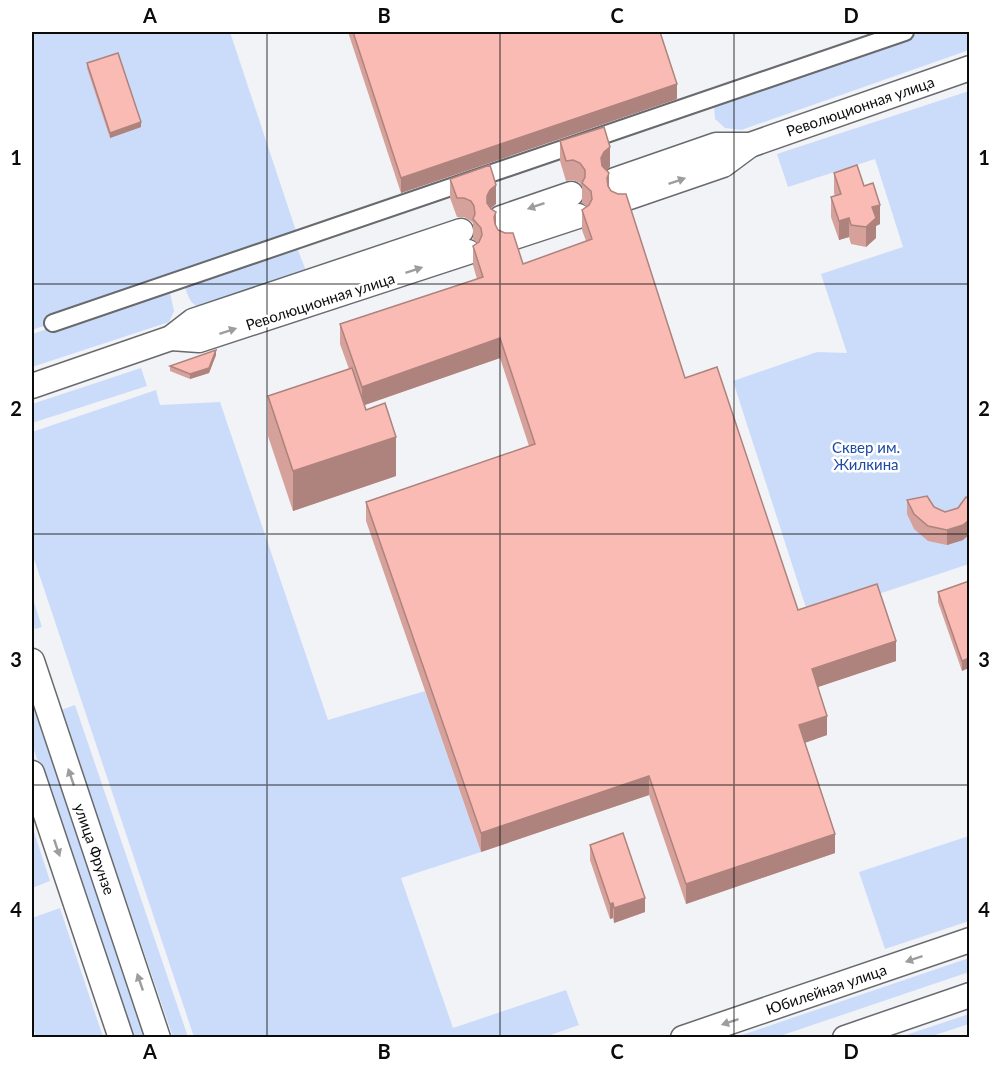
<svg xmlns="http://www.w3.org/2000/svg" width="1001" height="1069" viewBox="0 0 1001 1069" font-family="Lato,sans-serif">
	<rect width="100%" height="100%" fill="#f1f3f7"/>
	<g fill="#cbdcfa">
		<polygon points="32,32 230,32 299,240 32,330"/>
		<polygon points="923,32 969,32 969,50 741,130 725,128 715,119 714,107 716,102"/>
		<polygon points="969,91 969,564 809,617 733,381 817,352 847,353 821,274 903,247 875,159 788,187 777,154"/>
		<path d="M 296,245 L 308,276 L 204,309 C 189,305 188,296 184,283 Z"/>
		<polygon points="169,288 174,311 169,322 32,367 32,334"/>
		<polygon points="141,368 147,386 32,423 32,404"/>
		<polygon points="156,390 160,405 220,402 328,720 425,691 481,852 401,878 453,1028 566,990 579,1025 542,1038 194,1037 32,553 32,432"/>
		<polygon points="32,596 42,627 35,629 32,620"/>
		<polygon points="32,702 144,1037 130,1037 32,744"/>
		<polygon points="75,705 188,1037 173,1037 61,710"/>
		<polygon points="32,826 50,881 32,888"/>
		<polygon points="969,836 969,921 885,949 859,872"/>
		<polygon points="60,908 103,1037 36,1037 32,1023 32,918"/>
		<polygon points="969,958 969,972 777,1037 736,1037"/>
		<polygon points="969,1014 969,1024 929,1037 900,1037"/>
	</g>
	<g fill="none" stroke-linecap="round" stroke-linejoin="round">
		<g stroke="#686a6d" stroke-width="20">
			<polyline id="street" points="53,323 905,32"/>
		</g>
		<g stroke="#686a6d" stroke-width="27">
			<g id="secondary">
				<polyline points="615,180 716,145 750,145 970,68"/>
				<polyline points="621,200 723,165 750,145"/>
				<polyline points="501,218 571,194"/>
				<polyline points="508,239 578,216"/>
				<polyline points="171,338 199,340 468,252"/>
				<polyline points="32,386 171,338 193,321 461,231"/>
				<polyline points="32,661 158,1038"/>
				<polyline points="32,773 121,1038"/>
				<polyline points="683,1038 970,940"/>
				<polyline points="845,1038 970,995"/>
			</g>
		</g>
		<use href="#street" stroke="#fff" stroke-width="16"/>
		<use href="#secondary" stroke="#fff" stroke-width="24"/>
	</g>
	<g fill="#d6a19a">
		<polygon points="348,32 660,32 677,99 401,193"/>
		<polygon points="87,63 141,127 110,138 87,68"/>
		<polygon points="560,141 610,167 606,170 609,188 685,378 798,610 896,661 818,687 827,735 804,743 835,853 686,904 649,795 481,852 366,521 366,502 529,446 500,358 364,405 396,476 293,511 268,436 268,396 349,369 340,344 340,324 477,279 473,265 473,246 477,243 473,239 473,223 471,221 464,217 457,217 450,198 450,179 496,204 491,208 496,227 523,264 586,241 582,230 582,210 587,207 582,203 582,186 580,183 573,180 566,181 560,161"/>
		<polygon points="834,173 864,186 880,224 876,226 876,238 866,247 851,244 849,237 839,240 831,217 831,197 835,196 834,193"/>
		<polygon points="216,355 209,373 190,379 170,371 170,366"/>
		<polygon points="907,500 963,540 947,545 928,541 914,529 907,514"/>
		<polygon points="969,581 962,671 938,602 938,592"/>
		<polygon points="590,845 645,912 614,923 613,918 610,919 590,860"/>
	</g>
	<g fill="#ae837d">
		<polygon points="677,84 677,99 401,193 401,178"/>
		<polygon points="141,122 141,127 110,138 110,133"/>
		<polygon points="610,147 610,167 604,171 601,178 601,158 604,152"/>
		<polygon points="609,173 609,193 607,178"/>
		<polygon points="496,185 496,204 490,209 487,216 487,196 490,190"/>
		<polygon points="880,205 880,224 876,226 876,238 866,247 866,227 872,207"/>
		<polygon points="496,212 496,231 494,237 494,217"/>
		<polygon points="849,218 849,237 839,240 839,221"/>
		<polygon points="500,338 500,358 362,406 362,387"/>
		<polygon points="216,350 216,355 209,373 190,379 190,374"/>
		<polygon points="396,437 396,476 293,511 293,471"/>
		<polygon points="969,520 969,535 963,540 947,545 947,530"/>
		<polygon points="896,641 896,661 812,689 812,669"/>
		<polygon points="969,658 969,668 962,671 962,661"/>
		<polygon points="827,716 827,735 799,745 799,725"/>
		<polygon points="649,776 649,795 481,852 481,833"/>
		<polygon points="835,834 835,853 686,904 686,884"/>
		<polygon points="645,898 645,912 614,923 614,908"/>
		<polygon points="613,903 613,918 610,919 610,904"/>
	</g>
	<g fill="#f9bbb3" stroke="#ae837d" stroke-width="1.5">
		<polygon points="353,32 660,32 677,84 401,178"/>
		<polygon points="118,53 141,122 110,133 87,63"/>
		<polygon points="604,127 610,147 604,152 601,158 602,166 609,173 607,178 608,186 611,191 618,194 626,194 685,378 717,367 798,610 877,584 896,641 812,669 827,716 799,725 835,834 686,884 649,776 481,833 366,502 535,444 500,338 362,387 340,324 483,277 473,246 479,242 482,235 481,228 473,219 475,214 474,206 471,201 464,198 457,198 450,179 490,165 496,185 490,190 487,196 487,203 491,209 496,212 494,217 495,224 498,230 505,233 513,233 523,264 592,239 582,210 589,205 592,199 591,191 582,183 585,177 585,170 580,163 573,160 566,161 560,141"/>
		<polygon points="857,165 864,186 873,183 880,205 872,207 876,218 866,227 851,225 849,218 839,221 831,197 841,194 834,173"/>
		<polygon points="216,350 209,368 190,374 170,366"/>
		<polygon points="352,368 366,410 385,403 396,437 293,471 268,396"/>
		<polygon points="927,496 934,507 945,512 958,508 966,497 969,499 969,520 963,525 947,530 928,526 914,514 907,500"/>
		<polygon points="969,581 969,658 962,661 938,592"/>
		<polygon points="623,833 645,898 614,908 613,903 610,904 590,845"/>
	</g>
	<defs><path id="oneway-solid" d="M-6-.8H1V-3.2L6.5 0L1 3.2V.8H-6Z" transform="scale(1.5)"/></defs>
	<g fill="#9d9d9e">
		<use href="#oneway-solid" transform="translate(677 181) rotate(-19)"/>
		<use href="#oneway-solid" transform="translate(536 206) rotate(161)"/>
		<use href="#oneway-solid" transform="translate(414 270) rotate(-18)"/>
		<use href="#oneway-solid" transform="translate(228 331) rotate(-18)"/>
		<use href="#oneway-solid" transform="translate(71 777) rotate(-109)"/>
		<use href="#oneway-solid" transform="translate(57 848) rotate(71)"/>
		<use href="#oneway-solid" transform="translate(914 959) rotate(161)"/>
		<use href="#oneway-solid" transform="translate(140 982) rotate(-109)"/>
		<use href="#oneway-solid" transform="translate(730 1022) rotate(162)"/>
	</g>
	<path fill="none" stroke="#0b0b0c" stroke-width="1.5" stroke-opacity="0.55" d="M 267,32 L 267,1038M 500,32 L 500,1038M 734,32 L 734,1038M 32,284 L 970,284M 32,534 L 970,534M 32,785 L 970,785"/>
	<g text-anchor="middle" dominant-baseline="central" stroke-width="5" stroke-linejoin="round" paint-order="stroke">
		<g font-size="15" fill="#0b0b0c" stroke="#fff">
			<text transform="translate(860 106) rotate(-19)">Революционная улица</text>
			<text transform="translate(320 301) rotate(-18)">Революционная улица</text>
			<text transform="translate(95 849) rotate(71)">улица Фрунзе</text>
			<text transform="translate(826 989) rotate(-19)">Юбилейная улица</text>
		</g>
		<g font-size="15" fill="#1e4aa3" stroke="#fff">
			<text x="866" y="447">Сквер им.<tspan x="866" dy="17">Жилкина</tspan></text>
		</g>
	</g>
	<rect width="1001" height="1069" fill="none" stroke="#ffffff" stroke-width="66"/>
	<rect x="33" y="33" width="935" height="1003" fill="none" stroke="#0b0b0c" stroke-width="2"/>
	<g font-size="20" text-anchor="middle" font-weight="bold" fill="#0b0b0c">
		<text x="150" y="23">A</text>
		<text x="384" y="23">B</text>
		<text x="617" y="23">C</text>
		<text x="851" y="23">D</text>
		<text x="16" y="165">1</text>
		<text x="984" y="165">1</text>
		<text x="16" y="416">2</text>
		<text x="984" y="416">2</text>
		<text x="16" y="667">3</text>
		<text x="984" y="667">3</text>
		<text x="16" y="917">4</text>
		<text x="984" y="917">4</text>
		<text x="150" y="1059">A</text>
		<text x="384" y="1059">B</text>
		<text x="617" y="1059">C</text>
		<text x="851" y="1059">D</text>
	</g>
</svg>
